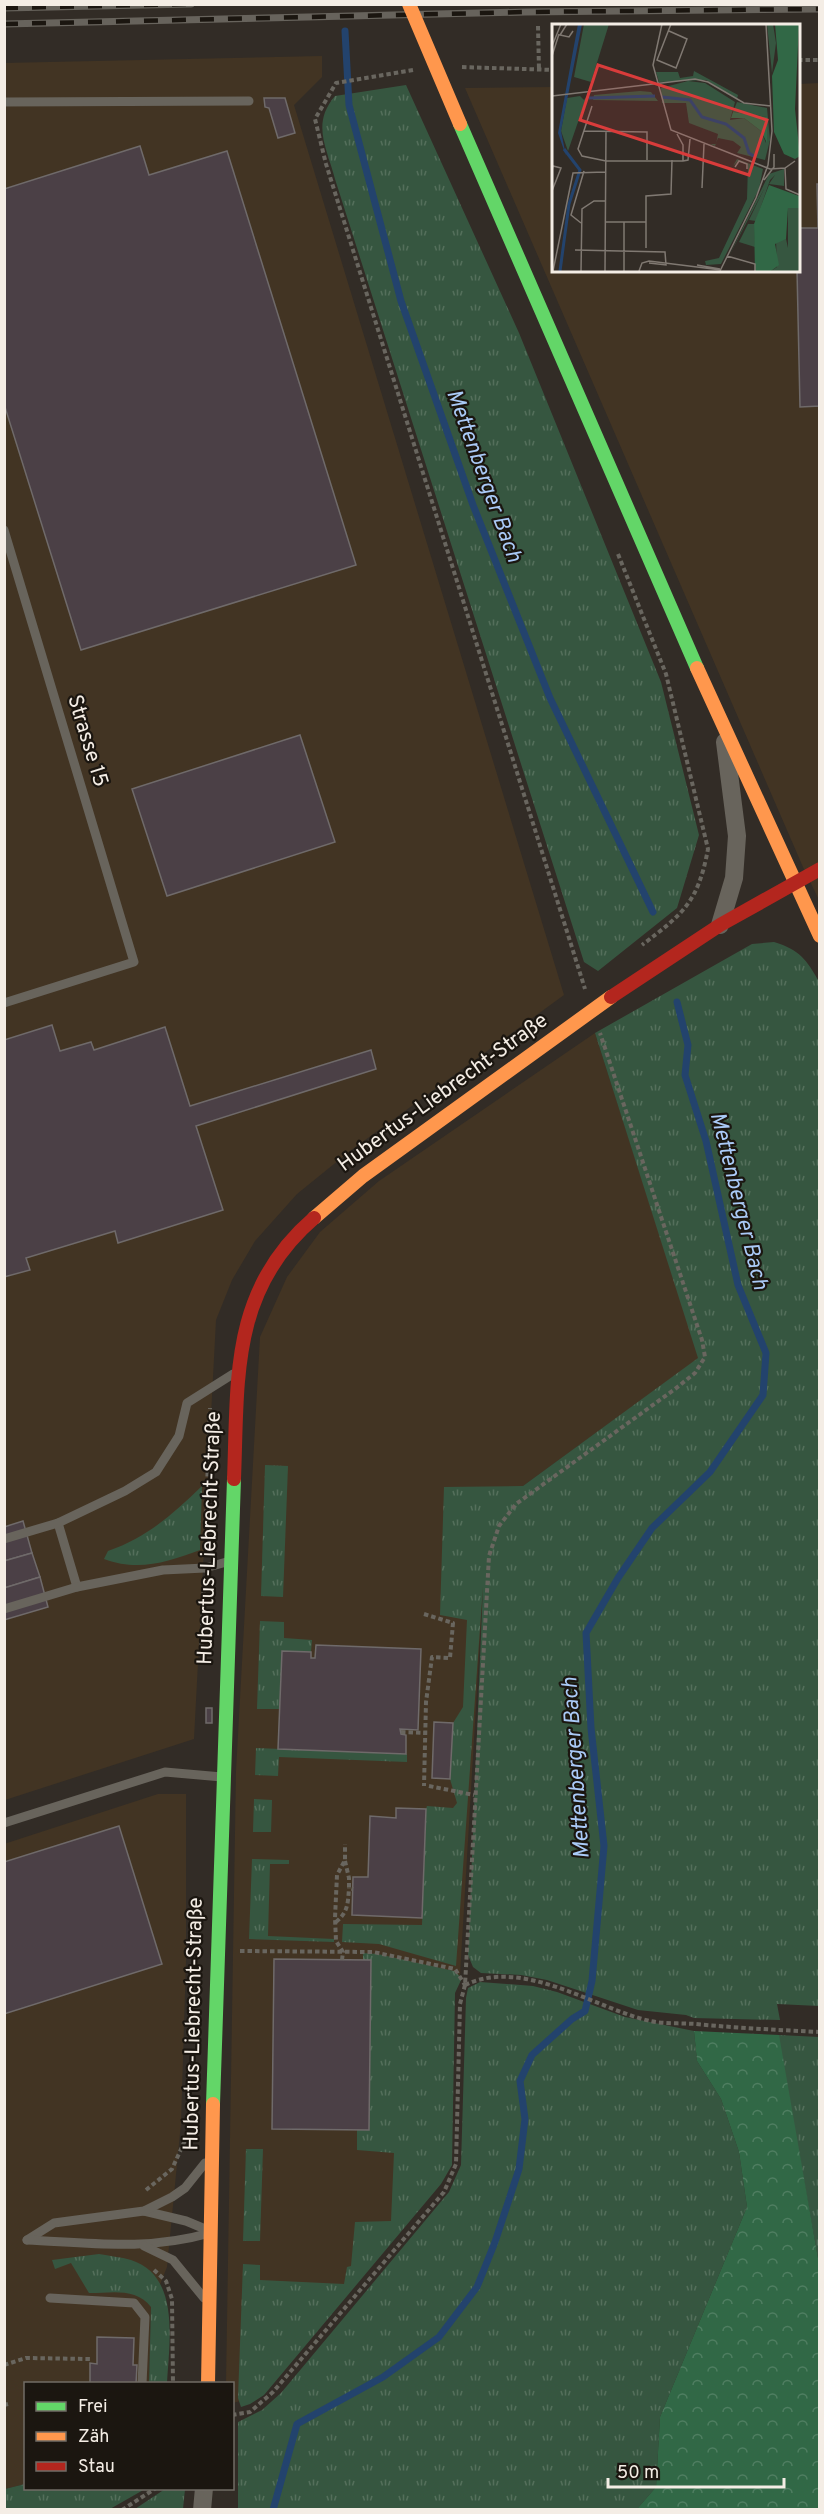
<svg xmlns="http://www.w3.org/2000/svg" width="824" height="2514" viewBox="0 0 824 2514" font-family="Overpass,sans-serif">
	<defs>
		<pattern id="grass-tufts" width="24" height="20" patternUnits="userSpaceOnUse" patternTransform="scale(1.5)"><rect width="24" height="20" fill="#365640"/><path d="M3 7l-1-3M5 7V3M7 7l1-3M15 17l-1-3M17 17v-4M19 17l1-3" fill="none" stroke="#546f5b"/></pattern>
		<pattern id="forest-crowns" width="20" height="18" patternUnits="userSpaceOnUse" patternTransform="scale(1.5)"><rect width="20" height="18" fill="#316846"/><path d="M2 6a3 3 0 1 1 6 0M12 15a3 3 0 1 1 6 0" fill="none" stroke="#4f7e61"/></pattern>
	</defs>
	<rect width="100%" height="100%" fill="#322c26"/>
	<g fill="#423423">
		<polygon points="322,56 322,77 294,105 564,995 350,1151 297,1194 255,1241 232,1280 216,1320 194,1739 5,1800 4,63"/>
		<polygon points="819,83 819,900 803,867 465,88 554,87 554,270 798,270 799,84"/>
		<polygon points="595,1033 699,1358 497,1505 485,1555 460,1975 453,1990 452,2165 259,2396 233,2403 232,2384 226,2384 236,1771 260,1337 287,1277 320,1232 379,1181"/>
		<polygon points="158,1794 186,1794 186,1961 181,2123 167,2267 151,2307 149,2383 26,2384 25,2484 5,2489 4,1844"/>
	</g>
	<g fill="url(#grass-tufts)">
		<path d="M 406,85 L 519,333 L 661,682 L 699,835 L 677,908 L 598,971 L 584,962 L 335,179 C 327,148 311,124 335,96 Z"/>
		<path d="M 774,942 C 800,950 806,959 820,983 L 819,2006 L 777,2004 L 780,2020 L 694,2018 L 686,2015 L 638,2010 L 547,1980 L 521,1975 L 481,1973 L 473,1967 L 468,1955 L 483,1586 L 456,1966 L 379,1944 L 342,1942 L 343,1924 L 422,1925 L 426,1809 L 427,1806 L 453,1808 L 457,1803 L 450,1779 L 453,1723 L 463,1707 L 467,1620 L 440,1615 L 444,1487 L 523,1486 L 698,1358 L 595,1033 L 752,944 Z"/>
		<polygon points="265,1465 288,1466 283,1597 261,1596"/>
		<path d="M 202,1486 L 200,1550 C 167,1562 139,1572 104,1559 L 108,1551 C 148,1537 173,1514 202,1486 Z"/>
		<polygon points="260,1621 284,1622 284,1638 312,1640 311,1652 282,1651 280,1709 257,1709"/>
		<polygon points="256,1748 407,1754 407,1762 279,1757 278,1776 255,1775"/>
		<polygon points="254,1799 272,1800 271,1832 253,1832"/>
		<polygon points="252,1859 289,1860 289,1864 270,1864 268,1936 334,1939 334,1942 249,1939"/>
		<polygon points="363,1953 378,1954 454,1971 462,1978 455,1993 452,2165 441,2184 264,2395 250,2404 241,2407 238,2398 243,2264 260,2265 260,2280 344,2284 347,2267 351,2266 355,2222 391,2221 394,2153 357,2150 357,2129 371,1960 363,1960"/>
		<polygon points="480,1982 533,1986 557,1992 625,2017 694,2031 697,2061 721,2099 739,2152 747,2207 660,2417 656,2487 637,2509 238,2509 238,2422 262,2410 281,2393 449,2192 461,2165 466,1998 468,1988"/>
		<polygon points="779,2035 819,2037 819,2264 779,2043"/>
		<polygon points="246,2149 263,2149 260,2241 243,2241"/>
		<path d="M 99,2254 C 109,2256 121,2257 131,2260 C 181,2276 169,2343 167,2383 L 149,2383 L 151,2307 C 136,2287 111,2293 89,2293 L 71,2263 L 55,2269 L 52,2260 Z"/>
		<polygon points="25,2484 26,2488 145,2489 110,2509 5,2509 5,2489"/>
		<polygon points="165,2489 185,2489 183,2509 135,2509"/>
	</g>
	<polygon fill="url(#forest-crowns)" points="694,2031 779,2035 819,2264 819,2509 637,2509 656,2487 660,2417 747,2207 739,2152 721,2099 697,2061"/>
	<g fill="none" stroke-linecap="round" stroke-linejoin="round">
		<g stroke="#23436d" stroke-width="7">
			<polyline points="345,31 349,105 401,301 473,505 550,698 653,912"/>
			<polyline points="273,2510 297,2424 383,2377 439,2337 477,2287 495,2242 519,2169 525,2119 520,2081 532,2055 572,2019 585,2011 592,1981 604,1846 591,1728 586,1633 618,1578 652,1528 710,1472 763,1395 766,1353 738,1285 706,1141 685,1075 688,1045 677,1002"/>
		</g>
	</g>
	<g fill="#4b4046" stroke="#6f6a6a" stroke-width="1.5">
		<polygon points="264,98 285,98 295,133 278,138 269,108 265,107"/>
		<polygon points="140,146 149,175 227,151 356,565 81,650 4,404 4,189"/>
		<polygon points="817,184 820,184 820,406 800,407 797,270 798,228 818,228"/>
		<polygon points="300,735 335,842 167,896 132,789"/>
		<polygon points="52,1025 60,1051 91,1042 94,1050 165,1027 190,1106 371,1050 376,1069 196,1126 223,1210 118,1243 115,1231 26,1258 30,1270 4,1277 4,1040"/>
		<polygon points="23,1521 32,1553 4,1561 4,1527"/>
		<polygon points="32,1553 40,1577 4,1588 4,1561"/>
		<polygon points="40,1577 48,1607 4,1620 4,1588"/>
		<polygon points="316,1645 421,1649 418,1730 400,1729 401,1734 406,1735 406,1754 278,1749 282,1651 311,1652 311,1658 315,1658"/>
		<rect x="206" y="1708" width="6" height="15"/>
		<polygon points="434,1722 453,1723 450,1779 432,1778"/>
		<polygon points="396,1808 426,1809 422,1918 352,1915 353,1877 368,1877 370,1816 396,1818"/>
		<polygon points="119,1826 162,1964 4,2014 4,1862"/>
		<polygon points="274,1959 371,1960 369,2130 272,2129"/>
		<polygon points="97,2337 134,2338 133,2365 137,2365 136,2384 90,2384 90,2363 97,2364"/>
	</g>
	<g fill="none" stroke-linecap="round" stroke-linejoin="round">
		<g stroke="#69665f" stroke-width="4" stroke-dasharray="4.5 3" stroke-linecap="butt">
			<polyline points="538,26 539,70"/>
			<polyline points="798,60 820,60"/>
			<polyline points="462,67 554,70"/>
			<polyline points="413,70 336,83 315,119 326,164 585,989"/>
			<path d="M 618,554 L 666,674 L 708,849 C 698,902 684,913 642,945"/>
			<polyline points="206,1514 210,1408"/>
			<polyline points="424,1614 453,1623 450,1658 432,1657 426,1702 424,1786"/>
			<polyline points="201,1655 204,1585"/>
			<polyline points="401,1732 425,1733"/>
			<polyline points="429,1786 474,1795"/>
			<polyline points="345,1861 349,1878 349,1888 353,1889"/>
			<path d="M 336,1922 C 348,1912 348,1903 349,1888"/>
			<polyline points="240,1951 373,1952 455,1969 465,1985"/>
			<polyline points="342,1960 343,1952 336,1941 335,1918 337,1875 345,1860 345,1844"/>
			<path d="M 465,1985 C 523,1957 594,2008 650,2021 C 664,2024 681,2023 696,2024 C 737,2028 778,2030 820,2032"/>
			<polyline points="146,2190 172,2169 187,2136"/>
			<polyline points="154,2270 166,2281 172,2299 173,2384"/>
			<polyline points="4,2365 26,2358 90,2359"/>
			<polyline points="4,2405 8,2404"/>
			<polyline points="232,2415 250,2412 273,2392 444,2192 456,2164 460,2004 465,1985 489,1556 499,1526 516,1504 675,1389 695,1373 705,1357 702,1340 600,1033"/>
			<polyline points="122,2510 156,2488"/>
		</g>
		<g stroke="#68645c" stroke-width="9">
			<polyline points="4,102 249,101"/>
			<polyline points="4,530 134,962 4,1003"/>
			<polyline points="58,1523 77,1587"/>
			<polyline points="4,1539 58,1523 125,1491 156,1472 179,1436 187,1403 233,1374"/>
			<polyline points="4,1609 77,1587 163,1570 205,1568 230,1561"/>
			<polyline points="4,1823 165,1772 222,1777"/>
			<polyline points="144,2211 186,2221 210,2231"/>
			<polyline points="27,2240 54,2223 144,2211 172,2197 185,2188 205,2163"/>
			<path d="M 27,2240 C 91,2243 147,2251 210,2233"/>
			<polyline points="144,2246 173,2260 204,2298"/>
			<polyline points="50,2298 134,2303 145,2317 142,2384"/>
		</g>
		<g stroke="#68645c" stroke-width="18">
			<polyline points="720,925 734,878 737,836 725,742"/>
			<polyline points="202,2510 204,2488"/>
		</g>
		<g stroke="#63d668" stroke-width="14">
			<polyline points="460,124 697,668"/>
			<polyline points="213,2104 234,1479"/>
		</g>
		<g stroke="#ff974d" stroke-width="14">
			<polyline points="697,668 820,936"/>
			<polyline points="314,1218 363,1176 611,997"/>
			<polyline points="208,2384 213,2104"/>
		</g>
		<g stroke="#b3261e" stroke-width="14">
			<polyline points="611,997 720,925 820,869"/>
			<path d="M 234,1479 C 238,1379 230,1290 314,1218"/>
		</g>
		<g stroke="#67635c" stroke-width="7">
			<g id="rail">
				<polyline points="4,8 191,4"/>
				<polyline points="4,24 526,12 820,9"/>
			</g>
		</g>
		<use href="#rail" stroke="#1b1610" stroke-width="4.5" stroke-dasharray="14" stroke-linecap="butt"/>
		<polyline stroke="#ff974d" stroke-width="14" points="409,4 460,124"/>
	</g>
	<g text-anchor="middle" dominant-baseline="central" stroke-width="4.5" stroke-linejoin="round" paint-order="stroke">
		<g font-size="21" fill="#f4ede5" stroke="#1b1610">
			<text transform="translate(87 741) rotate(73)">Strasse 15</text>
			<text transform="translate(443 1093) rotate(-36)">Hubertus-Liebrecht-Straße</text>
			<text transform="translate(210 1538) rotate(-88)">Hubertus-Liebrecht-Straße</text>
			<text transform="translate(194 2024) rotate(-89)">Hubertus-Liebrecht-Straße</text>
		</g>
		<g font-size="22" font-style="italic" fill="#aacaf7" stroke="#1b1610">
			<text transform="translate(483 476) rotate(70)">Mettenberger Bach</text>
			<text transform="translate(738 1201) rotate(76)">Mettenberger Bach</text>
			<text transform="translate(577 1768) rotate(-94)">Mettenberger Bach</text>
		</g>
	</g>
	<g transform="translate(552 24)">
		<rect width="248" height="248" fill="#322c26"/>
		<path d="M 32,0 L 57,0 L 39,58 L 22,53 ZM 215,0 L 221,0 L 224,19 L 220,49 ZM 142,47 L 186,71 L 185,75 L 154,56 L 107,58 L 104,48 L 126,48 L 128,54 L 141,52 ZM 136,57 L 153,59 L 183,78 L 178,96 L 192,94 L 209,107 L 214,119 L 215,93 L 181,88 L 185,78 L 215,84 L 218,116 L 213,136 L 185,129 L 189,123 L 181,117 L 166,114 L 163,122 L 158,120 L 164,120 L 166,110 L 137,99 L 134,79 L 110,79 L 109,64 ZM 88,67 L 99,68 L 106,77 L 41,76 L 42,71 ZM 28,72 L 32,76 L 35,72 L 16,127 L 9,107 L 15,74 ZM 185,135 L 211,145 L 207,165 L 169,240 L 154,241 L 153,237 L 167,234 L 195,175 L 196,141 L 186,137 L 181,142 ZM 232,145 L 232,162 L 217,160 L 223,151 L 218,156 L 204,197 L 197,196 L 212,165 L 177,232 L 217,150 ZM 236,184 L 247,184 L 247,247 L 219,247 L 225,243 L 224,216 L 234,215 L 236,224 ZM 196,200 L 202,200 L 203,223 L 187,218 Z" fill="#365640"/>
		<path d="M 223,0 L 247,0 L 243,85 L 248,132 L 243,135 L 232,130 L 222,108 L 220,52 L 226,36 ZM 181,88 L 215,93 L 215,119 L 209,107 L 192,94 L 179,94 ZM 217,161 L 247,172 L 247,184 L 236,184 L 234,215 L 223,220 L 227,241 L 219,247 L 203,247 L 202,200 Z" fill="#316846"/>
		<path d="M 26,0 L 30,0 L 9,107 L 14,132 L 6,109 Z" fill="#23436d"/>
		<path fill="none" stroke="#23436d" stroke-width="3" d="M 110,73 L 138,76 L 150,93 L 174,100 L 192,114 L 197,129 L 203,133M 37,74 L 103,72M 8,247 L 17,180 L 28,146 L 12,125"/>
		<path fill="none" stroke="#807972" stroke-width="1.5" d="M 15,0 L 8,11 L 17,13 L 21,7M 110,0 L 101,41 L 119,106 L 218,145 L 233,144 L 243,137M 138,0 L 178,0M 117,7 L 135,15 L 124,44 L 105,36 L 119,0M 0,22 L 9,0M 0,32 L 7,10M 0,72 L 143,55 L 156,58 L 192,79 L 219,82M 40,82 L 26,125 L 30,132 L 54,137 L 131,137M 32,107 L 95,108 L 95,136M 125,110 L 131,121 L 131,137M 131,137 L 136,136 L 138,115M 183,143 L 187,137 L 195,140 L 195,145M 233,144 L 234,165 L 248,171M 0,146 L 1,142 L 9,144 L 0,167M 212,156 L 222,143 L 222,130M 150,164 L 152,120M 54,198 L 94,198M 72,198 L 72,247M 29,199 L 19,191 L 32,147M 94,224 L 94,172 L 119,170 L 120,136M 23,226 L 113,228 L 114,241 L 97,239M 175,232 L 203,240 L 203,247M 145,241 L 168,245M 1,247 L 21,149 L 53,148M 29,247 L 30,185 L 42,177 L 54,177M 53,247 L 54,107M 87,247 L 90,239 L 97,237 L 169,246M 168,247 L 204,174 L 216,141 L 220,107 L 214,0"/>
		<path fill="#d93c3b" fill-opacity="0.15" stroke="#d93c3b" stroke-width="3" d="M 46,41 L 215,96 L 197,151 L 28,96 Z"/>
		<rect width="248" height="248" fill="none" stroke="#f4ede5" stroke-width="3"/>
	</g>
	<rect width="824" height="2514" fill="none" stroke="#f4ede5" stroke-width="12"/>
	<rect x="24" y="2382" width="210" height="108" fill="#1b1610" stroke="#726c65" stroke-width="1.5"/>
	<rect x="36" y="2402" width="30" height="9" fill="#63d668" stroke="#726c65" stroke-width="1.5"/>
	<text x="78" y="2412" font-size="18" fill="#f4ede5">Frei</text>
	<rect x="36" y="2432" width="30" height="9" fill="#ff974d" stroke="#726c65" stroke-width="1.5"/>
	<text x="78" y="2442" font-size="18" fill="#f4ede5">Zäh</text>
	<rect x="36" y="2462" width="30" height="9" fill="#b3261e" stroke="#726c65" stroke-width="1.5"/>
	<text x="78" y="2472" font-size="18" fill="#f4ede5">Stau</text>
	<path d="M608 2478v9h176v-9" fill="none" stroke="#f4ede5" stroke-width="3"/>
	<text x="617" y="2478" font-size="18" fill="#f4ede5" stroke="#1b1610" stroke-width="4.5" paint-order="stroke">50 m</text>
</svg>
